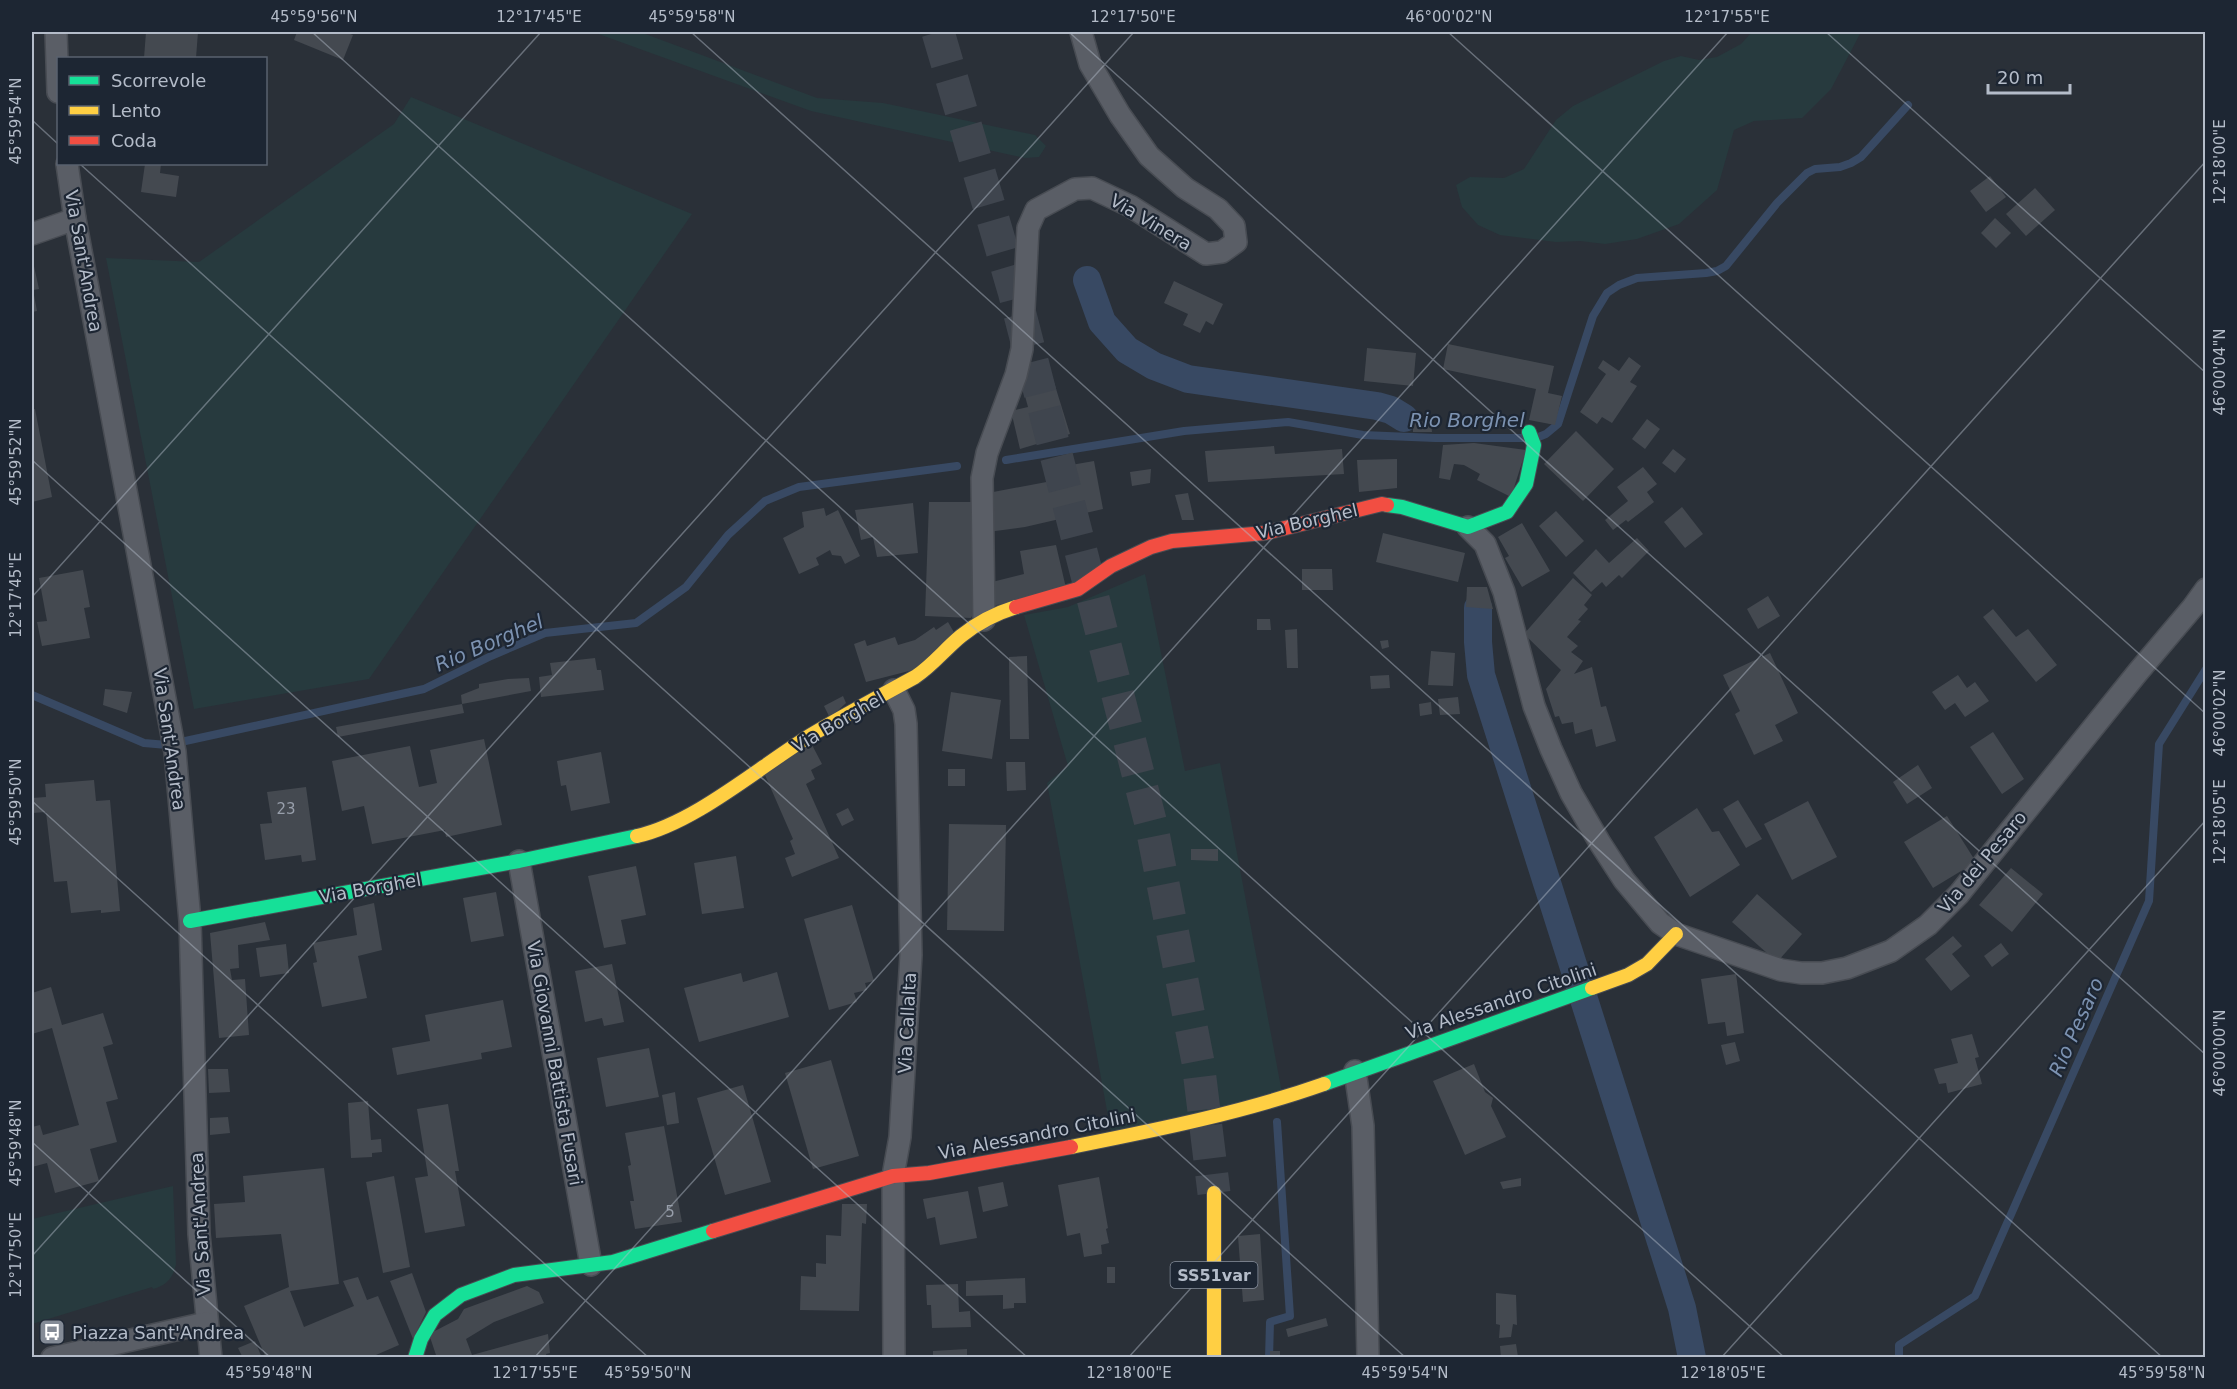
<svg xmlns="http://www.w3.org/2000/svg" width="2237" height="1389" viewBox="0 0 2237 1389" font-family="'DejaVu Sans',sans-serif">
	<rect width="100%" height="100%" fill="#2a3038"/>
	<g fill="#273a3e">
		<polygon points="593,32 640,32 817,98 883,103 1035,135 1046,146 1039,157 1025,158 811,111"/>
		<polygon points="1752,32 1861,32 1831,89 1802,118 1754,121 1734,130 1717,190 1679,224 1637,239 1605,244 1580,241 1556,242 1500,235 1478,225 1462,207 1456,185 1470,177 1504,178 1524,169 1556,120 1573,106 1664,61 1681,56 1699,60 1717,57 1741,44"/>
		<polygon points="411,97 692,214 369,679 194,709 106,258 199,262 394,124"/>
		<polygon points="1145,574 1185,771 1220,763 1283,1098 1112,1138 1047,783 1068,766 1024,615 1068,607"/>
		<path d="M 173,1186 L 176,1264 C 173,1278 167,1285 153,1289 L 152,1287 L 32,1324 L 32,1219 Z"/>
	</g>
	<g fill="none" stroke-linecap="round" stroke-linejoin="round">
		<g stroke="#384963" stroke-width="8">
			<polyline points="1006,460 1184,431 1288,422 1363,435 1435,438 1536,438 1546,434 1558,424 1593,316 1607,293 1619,285 1637,278 1706,273 1717,271 1726,266 1777,203 1807,173 1815,169 1840,167 1851,163 1861,157 1908,105"/>
			<polyline points="32,695 144,743 167,745 424,689 491,656 545,633 636,623 686,587 728,535 765,501 799,487 957,466"/>
			<polyline points="1269,1358 1270,1322 1290,1316 1277,1122"/>
			<polyline points="1899,1358 1899,1345 1975,1296 2149,901 2159,744 2206,669"/>
		</g>
		<g stroke="#384963" stroke-width="28">
			<polyline points="1087,280 1102,322 1127,350 1154,366 1188,379 1377,406 1391,410 1404,418"/>
			<polyline points="1478,608 1478,642 1481,675 1682,1308 1692,1358"/>
		</g>
	</g>
	<g fill="#444950">
		<polygon points="146,32 198,32 196,58 144,58"/>
		<polygon points="297,32 345,32 353,35 343,60 294,40"/>
		<polygon points="145,164 161,164 160,173 179,176 176,197 141,192"/>
		<polygon points="1990,176 2006,197 1986,212 1970,191"/>
		<polygon points="2035,188 2055,210 2026,236 2006,214"/>
		<polygon points="1995,218 2011,233 1996,248 1981,233"/>
		<polygon points="32,257 39,289 33,290 37,311 32,312"/>
		<polygon points="1174,281 1223,304 1213,325 1206,321 1200,333 1183,325 1188,314 1164,303"/>
		<polygon points="1448,344 1554,366 1548,393 1562,396 1555,425 1529,420 1536,389 1443,369"/>
		<polygon points="1367,348 1416,353 1413,386 1364,381"/>
		<polygon points="1629,357 1641,366 1630,382 1637,386 1612,423 1602,417 1597,424 1580,412 1606,374 1598,368 1603,360 1619,371"/>
		<polygon points="1053,379 1070,434 1020,449 1011,411 1028,407 1023,389"/>
		<polygon points="35,409 52,497 32,502 32,410"/>
		<polygon points="1647,419 1660,429 1645,449 1632,439"/>
		<polygon points="1413,421 1431,422 1432,432 1413,432"/>
		<polygon points="1576,431 1614,469 1583,501 1544,464"/>
		<polygon points="1474,443 1526,450 1511,497 1477,480 1480,474 1464,465 1454,464 1450,480 1439,478 1443,445"/>
		<polygon points="1274,446 1275,454 1342,449 1344,474 1208,482 1205,451"/>
		<polygon points="1673,449 1686,459 1675,473 1662,463"/>
		<polygon points="1397,459 1397,488 1359,492 1357,460"/>
		<polygon points="1094,461 1103,509 1025,527 988,532 988,493 1073,477 1071,465"/>
		<polygon points="1643,467 1657,484 1647,492 1654,502 1628,522 1626,520 1613,530 1605,520 1628,501 1617,487"/>
		<polygon points="1151,469 1150,483 1132,486 1130,472"/>
		<polygon points="1188,493 1194,520 1182,520 1175,495"/>
		<polygon points="929,502 973,502 973,614 971,618 925,616"/>
		<polygon points="913,503 918,553 877,557 873,537 861,540 855,510"/>
		<polygon points="1682,507 1703,534 1685,548 1664,522"/>
		<polygon points="824,508 826,516 838,510 860,556 845,564 841,556 832,555 830,550 816,558 819,565 799,574 783,538 804,527 802,512"/>
		<polygon points="1556,511 1584,541 1566,557 1539,526"/>
		<polygon points="1522,523 1550,571 1522,587 1505,558 1509,556 1498,537"/>
		<polygon points="1383,533 1465,553 1458,582 1376,562"/>
		<polygon points="1637,538 1649,551 1622,578 1619,575 1606,587 1602,582 1591,592 1573,573 1596,549 1609,563"/>
		<polygon points="1056,545 1066,588 993,606 988,583 1024,574 1020,551"/>
		<polygon points="1302,569 1332,569 1333,590 1302,590"/>
		<polygon points="83,570 90,607 84,608 90,638 42,646 37,622 47,621 39,578"/>
		<polygon points="1573,578 1592,595 1584,605 1588,609 1578,620 1581,621 1567,637 1578,646 1571,652 1583,661 1574,674 1592,667 1601,707 1606,706 1616,741 1596,747 1592,729 1575,734 1573,722 1562,724 1559,716 1555,717 1546,689 1561,670 1524,634"/>
		<polygon points="1467,587 1487,587 1493,609 1466,607"/>
		<polygon points="1768,596 1780,616 1758,629 1747,609"/>
		<polygon points="1993,609 2016,637 2028,629 2057,665 2036,682 1983,617"/>
		<polygon points="1257,619 1270,619 1271,630 1257,630"/>
		<polygon points="948,622 955,634 913,670 866,682 854,644 865,640 867,646 895,637 898,645 915,640 934,627 936,630"/>
		<polygon points="1297,629 1298,668 1287,668 1285,630"/>
		<polygon points="1388,640 1389,647 1382,649 1380,641"/>
		<polygon points="1431,651 1455,653 1453,686 1428,685"/>
		<polygon points="1770,653 1798,713 1775,725 1783,741 1754,755 1735,714 1740,711 1723,675"/>
		<polygon points="1027,656 1029,739 1010,739 1009,657"/>
		<polygon points="595,658 597,670 601,670 604,690 541,697 539,677 552,675 550,663"/>
		<polygon points="1389,675 1390,688 1371,689 1370,676"/>
		<polygon points="1958,675 1967,688 1975,682 1989,701 1965,717 1955,703 1945,710 1932,692"/>
		<polygon points="529,678 531,691 462,704 461,695 479,688 479,684 508,679"/>
		<polygon points="105,689 132,692 127,713 103,705"/>
		<polygon points="951,692 1001,700 992,759 942,751"/>
		<polygon points="843,696 846,703 830,718 824,706"/>
		<polygon points="1458,697 1460,714 1440,715 1438,699"/>
		<polygon points="1431,702 1432,714 1420,716 1419,704"/>
		<polygon points="462,704 464,713 338,737 336,727"/>
		<polygon points="1993,732 2024,779 2002,794 1970,747"/>
		<polygon points="484,739 502,825 446,837 445,830 372,844 364,806 342,811 332,761 410,746 419,787 437,783 430,750"/>
		<polygon points="811,743 822,764 811,770 815,779 806,784 839,858 792,877 785,858 795,854 790,841 793,839 765,775"/>
		<polygon points="601,752 610,803 571,811 566,785 561,786 557,761"/>
		<polygon points="1006,762 1025,762 1026,790 1007,791"/>
		<polygon points="1918,765 1932,788 1907,804 1893,782"/>
		<rect x="948" y="769" width="17" height="17"/>
		<polygon points="94,780 96,801 110,800 120,911 101,913 101,910 71,913 67,881 54,882 46,812 32,813 32,798 46,797 45,784"/>
		<polygon points="306,787 316,860 302,862 301,855 265,860 260,824 272,823 267,792"/>
		<polygon points="1738,800 1762,839 1746,848 1723,809"/>
		<polygon points="1808,801 1837,857 1792,880 1764,824"/>
		<polygon points="848,808 854,820 842,826 836,814"/>
		<polygon points="1697,808 1712,832 1719,831 1740,865 1690,897 1654,837"/>
		<polygon points="1947,816 1976,862 1933,888 1904,842"/>
		<polygon points="949,824 1006,825 1004,931 947,930"/>
		<polygon points="1191,849 1218,849 1218,861 1191,860"/>
		<polygon points="736,856 744,908 702,914 694,863"/>
		<polygon points="636,866 646,915 621,920 626,944 604,948 588,876"/>
		<polygon points="2011,868 2043,894 2012,932 1979,905"/>
		<polygon points="496,892 504,936 471,942 463,898"/>
		<polygon points="1757,894 1802,934 1777,962 1732,922"/>
		<polygon points="374,903 382,950 358,956 367,998 322,1007 313,963 317,962 313,943 357,935 353,908"/>
		<polygon points="852,905 874,981 865,983 867,990 854,993 857,1002 829,1010 804,919"/>
		<polygon points="265,922 270,940 238,945 239,968 230,969 232,980 245,979 249,1035 219,1038 210,933"/>
		<polygon points="1953,936 1962,946 1952,954 1970,976 1951,991 1925,959"/>
		<polygon points="2001,943 2009,954 1992,967 1984,956"/>
		<polygon points="286,944 289,973 260,977 256,948"/>
		<polygon points="612,964 624,1022 604,1026 602,1018 585,1022 575,971"/>
		<polygon points="777,972 789,1017 699,1042 684,988 741,973 743,982"/>
		<polygon points="1736,974 1744,1033 1727,1036 1725,1022 1708,1024 1701,979"/>
		<polygon points="51,987 62,1025 103,1013 113,1044 103,1047 118,1099 106,1102 117,1142 90,1149 99,1181 55,1193 47,1163 32,1167 32,1127 40,1125 43,1135 79,1125 52,1028 32,1034 32,993"/>
		<polygon points="503,1000 512,1047 481,1053 482,1059 397,1075 392,1048 430,1041 425,1015"/>
		<polygon points="1972,1034 1979,1057 1975,1058 1982,1084 1948,1093 1946,1083 1939,1084 1934,1069 1958,1063 1951,1039"/>
		<polygon points="1735,1042 1740,1061 1726,1065 1721,1045"/>
		<polygon points="649,1048 659,1097 606,1107 597,1058"/>
		<polygon points="831,1060 859,1156 813,1169 785,1073"/>
		<polygon points="1474,1064 1485,1092 1493,1098 1491,1106 1506,1137 1465,1155 1433,1081"/>
		<polygon points="208,1069 228,1069 230,1092 209,1093"/>
		<polygon points="743,1085 771,1182 725,1195 697,1098"/>
		<polygon points="675,1092 679,1123 667,1125 662,1095"/>
		<polygon points="368,1101 371,1140 381,1139 382,1152 372,1153 372,1157 351,1158 348,1103"/>
		<polygon points="448,1104 459,1171 455,1171 465,1226 425,1233 415,1178 428,1176 417,1109"/>
		<polygon points="228,1117 230,1133 210,1135 210,1118"/>
		<polygon points="664,1126 682,1222 635,1229 630,1201 634,1201 628,1166 631,1165 625,1133"/>
		<polygon points="324,1168 339,1284 290,1291 304,1327 354,1306 343,1281 358,1277 367,1300 378,1296 399,1345 369,1358 266,1358 244,1306 289,1287 281,1234 216,1238 214,1204 245,1202 243,1176"/>
		<polygon points="394,1176 410,1267 383,1273 366,1182"/>
		<polygon points="1099,1177 1108,1228 1106,1229 1109,1243 1101,1245 1102,1254 1084,1257 1080,1233 1067,1236 1058,1185"/>
		<polygon points="1521,1178 1521,1186 1503,1189 1500,1182"/>
		<polygon points="1003,1182 1008,1206 983,1212 978,1187"/>
		<polygon points="968,1191 977,1238 940,1245 935,1217 927,1219 923,1199"/>
		<polygon points="842,1204 867,1204 866,1224 862,1223 859,1311 800,1310 801,1276 816,1277 816,1263 826,1264 826,1235 841,1236"/>
		<polygon points="1260,1234 1264,1300 1243,1302 1238,1236"/>
		<rect x="1107" y="1267" width="8" height="16"/>
		<polygon points="412,1273 426,1312 413,1339 390,1281"/>
		<polygon points="1025,1278 1026,1303 1014,1303 1014,1308 1003,1309 1003,1295 966,1296 966,1281"/>
		<polygon points="958,1284 959,1312 970,1311 971,1327 932,1328 931,1305 927,1305 926,1285"/>
		<polygon points="527,1286 539,1292 544,1303 494,1322 466,1339 472,1355 548,1334 550,1353 546,1354 547,1358 437,1358 429,1334 458,1319 464,1309"/>
		<polygon points="1496,1293 1516,1295 1517,1325 1513,1324 1511,1337 1499,1338 1500,1325 1496,1324"/>
		<polygon points="1326,1318 1328,1326 1288,1337 1286,1329"/>
		<polygon points="255,1341 262,1358 243,1358 238,1348"/>
		<polygon points="1516,1344 1518,1357 1501,1358 1500,1346"/>
		<polygon points="967,1349 967,1358 933,1358 933,1351"/>
		<rect x="1270" y="1351" width="10" height="7"/>
	</g>
	<g fill="none" stroke-linecap="round" stroke-linejoin="round">
		<polyline stroke="#3f454e" stroke-width="33" stroke-dasharray="33 16" stroke-linecap="butt" points="938,32 1014,291 1152,828 1198,1062 1214,1193"/>
		<g stroke="#484c53" stroke-width="24">
			<g id="street">
				<polyline points="56,32 58,92"/>
				<polyline points="67,164 75,219 175,752 190,921 199,1234 211,1358"/>
				<polyline points="32,234 75,219"/>
				<polyline points="1468,527 1485,544 1504,592 1534,706 1551,749 1571,793 1600,843 1624,880 1660,923 1676,934 1781,970 1801,973 1822,973 1847,968 1891,951 1928,925 1959,894 2138,672 2193,607 2206,589"/>
				<polyline points="984,620 982,478 987,453 1016,375 1022,349 1028,228 1036,210 1075,189 1092,188 1130,206 1206,254 1222,252 1236,242 1234,226 1218,209 1185,188 1149,156 1120,115 1090,64 1081,32"/>
				<polyline points="894,690 904,710 906,724 911,955 900,1137 893,1176 894,1358"/>
				<polyline points="519,861 591,1265"/>
				<polyline points="1355,1071 1363,1126 1368,1358"/>
				<polyline points="52,1358 206,1323"/>
			</g>
		</g>
		<g stroke="#484c53" stroke-width="16">
			<g id="fast">
				<polyline points="1387,505 1402,507 1468,527 1507,512 1526,484 1534,445 1529,432"/>
				<polyline points="190,921 519,861 637,836"/>
				<polyline points="1324,1084 1592,988"/>
				<polyline points="415,1358 421,1339 435,1315 461,1295 514,1275 613,1262 713,1231"/>
			</g>
		</g>
		<g stroke="#484c53" stroke-width="16">
			<g id="slow">
				<path d="M 637,836 C 695,823 759,767 811,735 C 845,715 880,696 915,677 C 933,665 945,649 961,636 C 977,623 997,613 1016,607"/>
				<polyline points="1592,988 1628,975 1647,964 1676,934"/>
				<path d="M 1071,1147 C 1156,1130 1242,1113 1324,1084"/>
				<polyline points="1214,1193 1214,1358"/>
			</g>
		</g>
		<g stroke="#484c53" stroke-width="16">
			<g id="jam">
				<polyline points="1016,607 1078,589 1111,566 1151,547 1172,541 1265,533 1382,504 1387,505"/>
				<polyline points="713,1231 893,1176 929,1173 1071,1147"/>
			</g>
		</g>
		<use href="#street" stroke="#5a5e66" stroke-width="21"/>
		<use href="#fast" stroke="#16e098" stroke-width="14"/>
		<use href="#slow" stroke="#ffcf43" stroke-width="14"/>
		<use href="#jam" stroke="#f24e42" stroke-width="14"/>
	</g>
	<path fill="none" stroke="#b4bcc9" stroke-width="1.5" stroke-opacity="0.45" d="M 312,32 L 1785,1358M 691,32 L 2163,1358M 1069,32 L 2206,1055M 1448,32 L 2206,714M 1826,32 L 2206,373M 2204,32 L 2206,32M 32,120 L 58,144M 80,164 L 1406,1358M 32,460 L 1028,1358M 32,597 L 541,32M 32,801 L 649,1358M 32,1142 L 271,1358M 32,1256 L 1134,32M 534,1358 L 1728,32M 1128,1358 L 2206,161M 1721,1358 L 2206,820"/>
	<defs>
		<g id="bus-square" transform="scale(1.35)"><rect x="-9" y="-9" width="18" height="18" rx="4" fill="#848b96" stroke="#1d2633"/><path d="M-5-6H5V4H4V6H2V4H-2V6H-4V4H-5ZM-3.5-4V0h7V-4ZM-3.5 1.2v1.5H-2V1.2ZM2 1.2v1.5H3.5V1.2Z" fill="#fff"/></g>
	</defs>
	<g fill-rule="evenodd">
		<use href="#bus-square" x="52" y="1332"/>
	</g>
	<g text-anchor="middle" dominant-baseline="central" stroke-width="4.5" stroke-linejoin="round" paint-order="stroke">
		<g font-size="15" fill="#989fab">
			<text x="286" y="809">23</text>
			<text x="670" y="1212">5</text>
		</g>
		<rect fill="#1d2633" stroke="#878f9c" stroke-width="1.5" x="1170.5" y="1262" width="87" height="26" rx="4.5"/>
		<g font-size="16" font-weight="bold" fill="#b4bcc9">
			<text x="1214" y="1275">SS51var</text>
		</g>
		<g font-size="18" fill="#b4bcc9" stroke="#1d2633">
			<text transform="translate(1151 222) rotate(31)">Via Vinera</text>
			<text transform="translate(84 261) rotate(80)">Via Sant'Andrea</text>
			<text transform="translate(1307 521) rotate(-13)">Via Borghel</text>
			<text transform="translate(838 722) rotate(-30)">Via Borghel</text>
			<text transform="translate(170 739) rotate(82)">Via Sant'Andrea</text>
			<text transform="translate(1982 862) rotate(-50)">Via dei Pesaro</text>
			<text transform="translate(370 888) rotate(-10)">Via Borghel</text>
			<text transform="translate(1501 1001) rotate(-19)">Via Alessandro Citolini</text>
			<text transform="translate(907 1023) rotate(-87)">Via Callalta</text>
			<text transform="translate(555 1063) rotate(80)">Via Giovanni Battista Fusari</text>
			<text transform="translate(1037 1134) rotate(-11)">Via Alessandro Citolini</text>
			<text transform="translate(200 1224) rotate(-93)">Via Sant'Andrea</text>
		</g>
		<g font-size="18" fill="#b4bcc9" stroke="#1d2633" text-anchor="start">
			<text x="72" y="1332">Piazza Sant'Andrea</text>
		</g>
		<g font-size="20" font-style="italic" fill="#7c92b1" stroke="#1d2633">
			<text x="1467" y="420">Rio Borghel</text>
			<text transform="translate(489 643) rotate(-23)">Rio Borghel</text>
			<text transform="translate(2076 1027) rotate(-66)">Rio Pesaro</text>
		</g>
	</g>
	<rect width="2237" height="1389" fill="none" stroke="#1d2633" stroke-width="66"/>
	<rect x="57" y="57" width="210" height="108" fill="#1d2633" stroke="#59626f" stroke-width="1.5"/>
	<rect x="69" y="76" width="30" height="9" fill="#16e098" stroke="#59626f" stroke-width="1.5"/>
	<text x="111" y="87" font-size="18" fill="#b4bcc9">Scorrevole</text>
	<rect x="69" y="106" width="30" height="9" fill="#ffcf43" stroke="#59626f" stroke-width="1.5"/>
	<text x="111" y="117" font-size="18" fill="#b4bcc9">Lento</text>
	<rect x="69" y="136" width="30" height="9" fill="#f24e42" stroke="#59626f" stroke-width="1.5"/>
	<text x="111" y="147" font-size="18" fill="#b4bcc9">Coda</text>
	<path d="M1988 84v9h82v-9" fill="none" stroke="#b4bcc9" stroke-width="3"/>
	<text x="1997" y="84" font-size="18" fill="#b4bcc9" stroke="#1d2633" stroke-width="4.5" paint-order="stroke">20 m</text>
	<rect x="33" y="33" width="2171" height="1323" fill="none" stroke="#b4bcc9" stroke-width="2"/>
	<g font-size="15" text-anchor="middle" fill="#b4bcc9">
		<text x="314" y="22">45°59'56"N</text>
		<text x="539" y="22">12°17'45"E</text>
		<text x="692" y="22">45°59'58"N</text>
		<text x="1133" y="22">12°17'50"E</text>
		<text x="1449" y="22">46°00'02"N</text>
		<text x="1727" y="22">12°17'55"E</text>
		<text transform="translate(16 121) rotate(-90)" y="5">45°59'54"N</text>
		<text transform="translate(2220 162) rotate(-90)" y="5">12°18'00"E</text>
		<text transform="translate(2220 372) rotate(-90)" y="5">46°00'04"N</text>
		<text transform="translate(16 462) rotate(-90)" y="5">45°59'52"N</text>
		<text transform="translate(16 595) rotate(-90)" y="5">12°17'45"E</text>
		<text transform="translate(2220 713) rotate(-90)" y="5">46°00'02"N</text>
		<text transform="translate(16 802) rotate(-90)" y="5">45°59'50"N</text>
		<text transform="translate(2220 822) rotate(-90)" y="5">12°18'05"E</text>
		<text transform="translate(2220 1053) rotate(-90)" y="5">46°00'00"N</text>
		<text transform="translate(16 1143) rotate(-90)" y="5">45°59'48"N</text>
		<text transform="translate(16 1255) rotate(-90)" y="5">12°17'50"E</text>
		<text x="269" y="1378">45°59'48"N</text>
		<text x="535" y="1378">12°17'55"E</text>
		<text x="648" y="1378">45°59'50"N</text>
		<text x="1129" y="1378">12°18'00"E</text>
		<text x="1405" y="1378">45°59'54"N</text>
		<text x="1723" y="1378">12°18'05"E</text>
		<text x="2162" y="1378">45°59'58"N</text>
	</g>
</svg>
